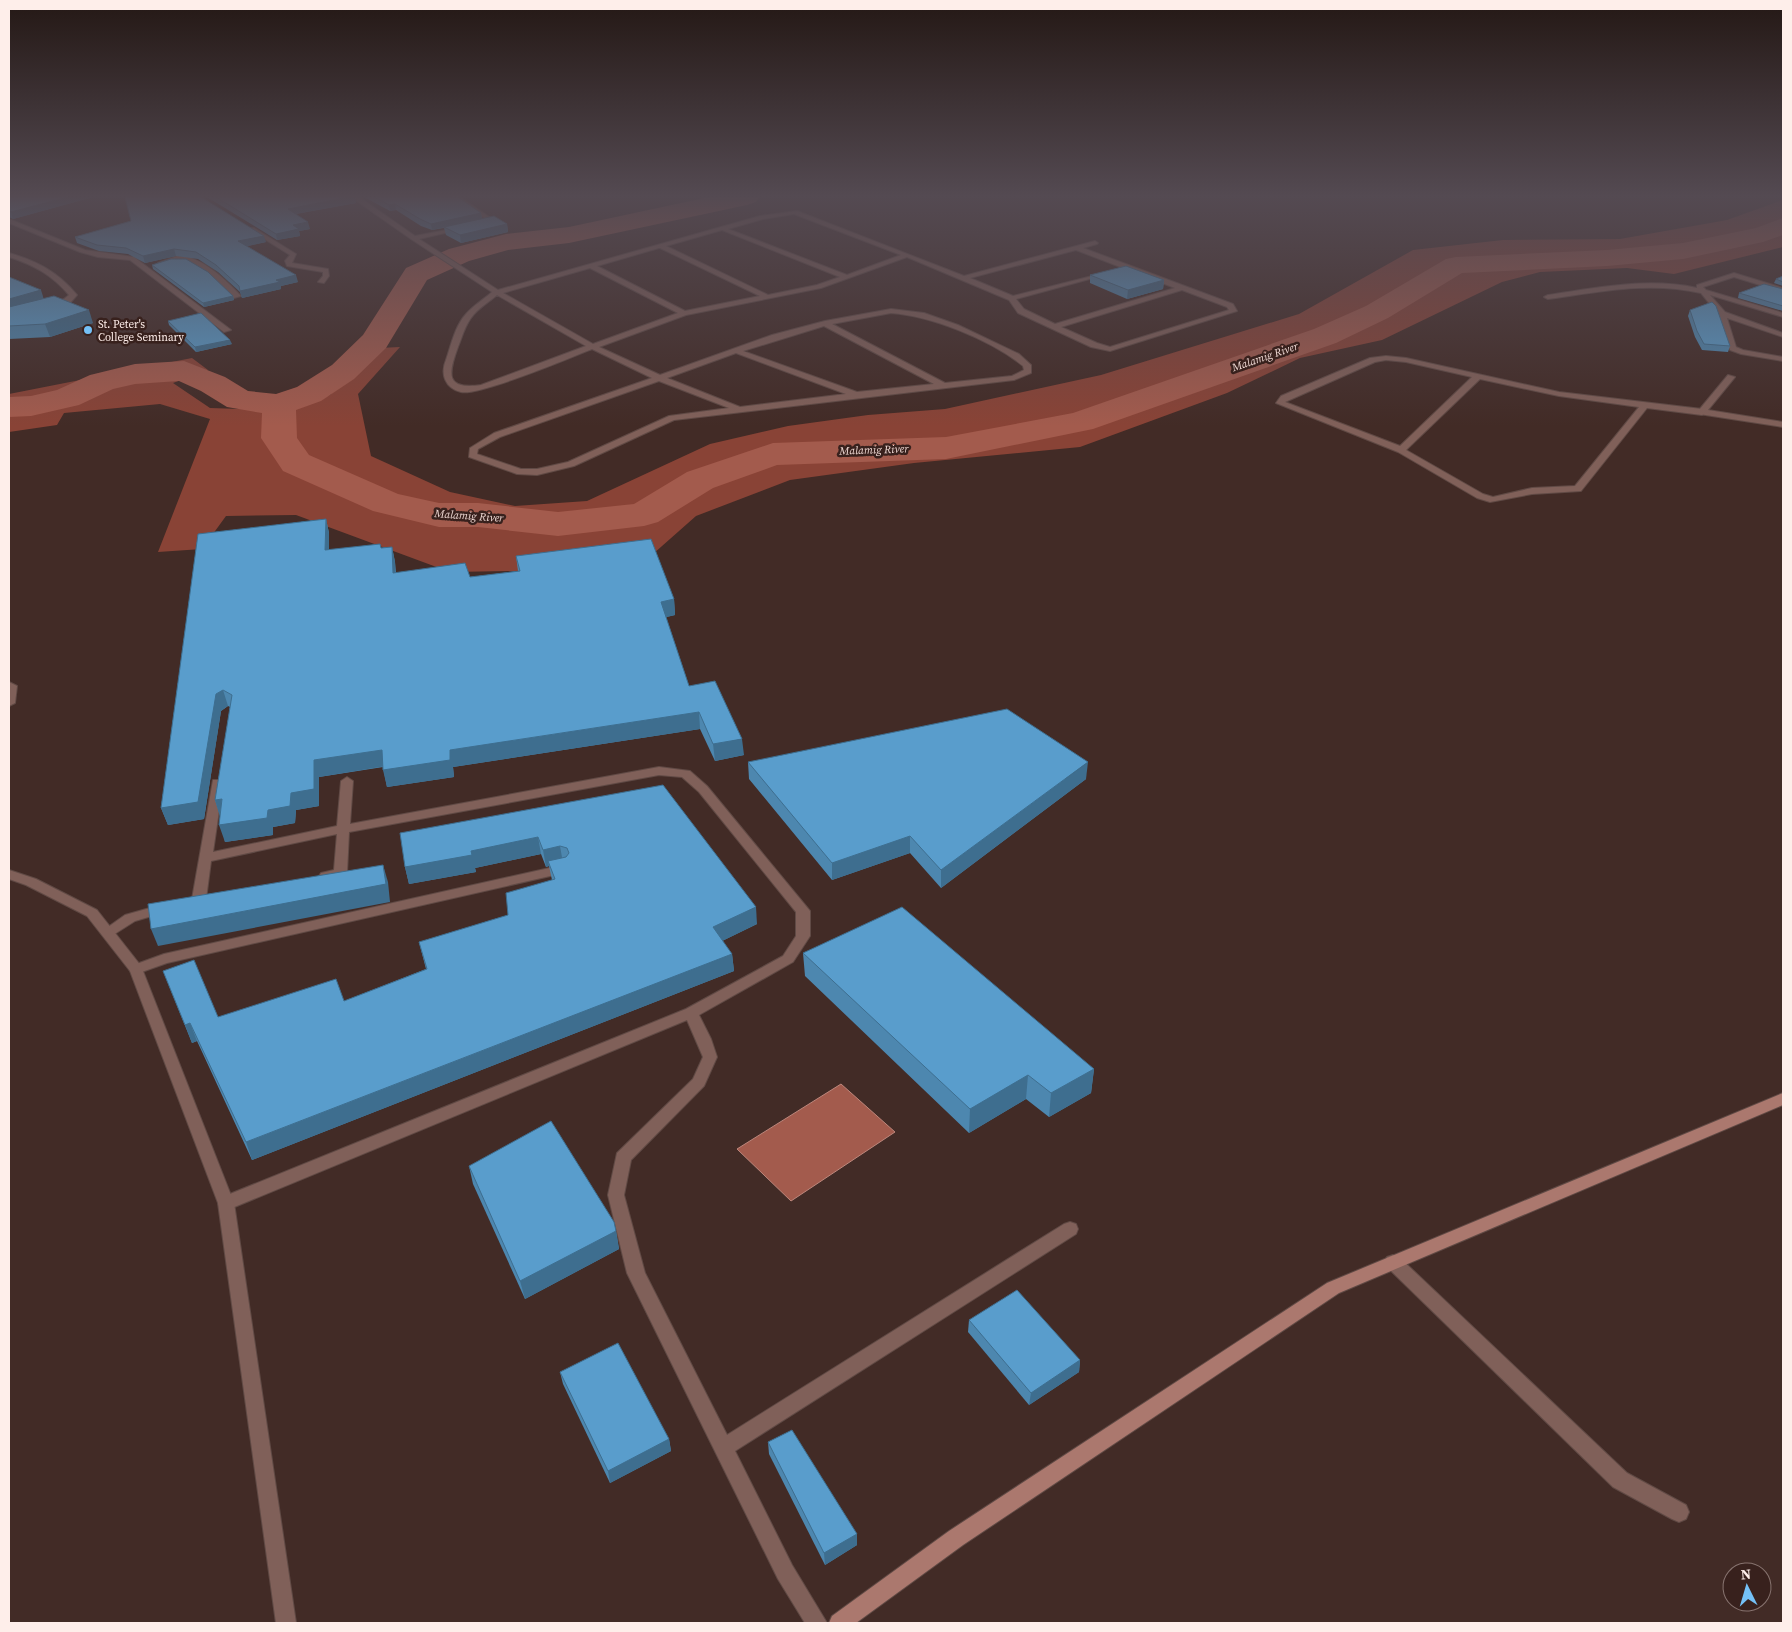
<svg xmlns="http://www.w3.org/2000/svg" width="1792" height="1632" viewBox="0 0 1792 1632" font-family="'Source Serif 4',serif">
	<rect width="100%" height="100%" fill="#422b26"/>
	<polygon fill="#894336" points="1783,200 1783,247 1674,274 1627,268 1540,272 1502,282 1382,340 1300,358 1227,393 1080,447 914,463 790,480 696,516 653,554 518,571 450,572 296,515 226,516 202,549 158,552 210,419 160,404 64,413 57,425 9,432 9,394 192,358 208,370 173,383 210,408 267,410 330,395 379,348 400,347 358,394 371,456 450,492 515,506 587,501 710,444 788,426 868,415 945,409 1101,375 1299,314 1413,250 1503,240 1620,239 1727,220"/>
	<polygon fill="#a35b4d" stroke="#be877c" points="841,1084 895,1132 791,1201 737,1149"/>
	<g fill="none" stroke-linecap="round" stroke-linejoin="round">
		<polygon fill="#a35b4d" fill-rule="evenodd" points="709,197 759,197 756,202 747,205 569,243 508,250 469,261 427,280 386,348 354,379 321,401 296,410 297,438 309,455 398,494 439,503 478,503 558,512 634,504 687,472 773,443 946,437 1073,413 1314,329 1366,306 1446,259 1456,257 1607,250 1683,243 1756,228 1783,218 1783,235 1763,242 1683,259 1607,266 1462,273 1388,318 1336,343 1093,429 946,459 777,465 713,488 658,522 644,526 558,536 478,527 439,527 373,511 283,471 261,438 262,413 227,407 201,391 179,381 135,384 113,389 79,405 31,416 9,417 9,397 31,396 57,390 90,375 135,364 184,361 225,377 248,391 276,394 297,387 332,365 363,335 406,268 449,249 506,234 569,227"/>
		<g stroke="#604a45" stroke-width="2">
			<g id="lane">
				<path d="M 9,253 C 37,261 58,272 77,295 L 70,303 L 49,308 L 49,304 L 64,299 L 69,295 C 52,275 34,265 9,257 Z"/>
				<path d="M 1386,356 L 1406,358 L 1559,392 L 1702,409 L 1706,412 L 1702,415 L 1647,408 L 1581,491 L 1532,494 L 1490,502 L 1477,498 L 1398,452 L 1276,403 L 1281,396 L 1370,358 ZM 1386,360 L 1406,362 L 1472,377 L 1400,446 L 1285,402 L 1375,362 ZM 1480,379 L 1559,396 L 1639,407 L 1575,486 L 1532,488 L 1493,497 L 1483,494 L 1406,450 Z"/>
				<polygon points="659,767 690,771 707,786 810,911 810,936 793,962 699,1015 711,1039 717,1057 704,1086 631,1160 624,1195 645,1273 727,1435 1064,1224 1070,1222 1076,1224 1078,1229 1076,1234 735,1451 792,1565 827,1623 805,1623 778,1579 627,1273 608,1195 617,1153 693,1079 703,1057 687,1020 232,1208 226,1210 220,1208 218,1203 220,1198 686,1009 783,956 796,936 796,912 699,792 682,777 659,775 349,832 347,873 345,876 326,880 319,876 321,873 334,870 337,834 211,861 206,899 204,902 194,902 192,899 213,780 221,780 223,783 213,852 337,826 341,781 347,777 353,781 350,824"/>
				<polygon points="563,865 568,866 570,869 568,872 167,963 136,974 131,972 129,969 131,966 164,954"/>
				<polygon points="164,904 169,905 171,908 169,911 135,921 113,935 103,935 101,932 125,915"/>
			</g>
		</g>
		<g stroke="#604a45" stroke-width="2">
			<g id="street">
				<path d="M 351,197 L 359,197 L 415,236 L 462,227 L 462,229 L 419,239 L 498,290 L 760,216 L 797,211 L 964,276 L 1095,241 L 1098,243 L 1097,244 L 1083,248 L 1233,304 L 1237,311 L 1110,351 L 1091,347 L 1018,313 L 1009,300 L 907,257 L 821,288 L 686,315 L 599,347 L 660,375 L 772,335 L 825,321 L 891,309 L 924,313 L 958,325 L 1019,354 L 1031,365 L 1031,373 L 1014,380 L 674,420 L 574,466 L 537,475 L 517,474 L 469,457 L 470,448 L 494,433 L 652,378 L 592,349 C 570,358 479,396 461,392 C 445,388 440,374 446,360 C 451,345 455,326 466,314 C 473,306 484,299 492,292 L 411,239 ZM 794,214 L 901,255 L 847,275 L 728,229 L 763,219 ZM 722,230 L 840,277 L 817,285 L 768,295 L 666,246 ZM 659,248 L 660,248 L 760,296 L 685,311 L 597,266 ZM 1076,250 L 1175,288 L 1055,324 L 1024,309 L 1016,299 L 1108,274 L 1108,272 L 1013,296 L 970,278 ZM 590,268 L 678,313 L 593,344 L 503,293 ZM 1182,290 L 1227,307 L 1229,310 L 1110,347 L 1097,343 L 1061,327 ZM 497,295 L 586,346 L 481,385 C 445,390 448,374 458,347 C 462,337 465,326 471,318 C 477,309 489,302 497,295 ZM 891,313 C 932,316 991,340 1023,366 L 1024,370 L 1012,376 L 945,383 L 832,324 ZM 824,326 L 934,384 L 857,392 L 743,351 ZM 736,353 L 846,394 L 740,407 L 667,378 ZM 659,381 L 729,408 L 669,416 L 568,462 L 537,469 L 521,469 L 477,454 L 478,449 L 500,437 Z"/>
				<polygon points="452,197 460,197 495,221 490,222"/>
				<polygon points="9,219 85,250 134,257 231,330 224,332 130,260 98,257 80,252 9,223"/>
				<polygon points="250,228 254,228 296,254 292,263 328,269 329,276 324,283 318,282 323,276 323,272 287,266 285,261 290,255 250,230"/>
				<path d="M 177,256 C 201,255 226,280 241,296 L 234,298 C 222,286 198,260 180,260 C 174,260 167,263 161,265 L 158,263 Z"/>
				<path d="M 1734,273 L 1783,288 L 1783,292 L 1734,277 L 1703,287 L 1706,290 L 1783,313 L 1783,317 L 1710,295 L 1725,312 L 1783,333 L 1783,337 L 1727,318 L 1736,347 L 1743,350 L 1783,357 L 1783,361 L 1741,354 L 1730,350 L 1718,314 L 1701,293 C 1649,281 1599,292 1548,299 L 1544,297 L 1548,295 C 1598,288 1647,277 1697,288 L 1697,285 Z"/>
				<polygon points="1728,375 1735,377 1708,410 1783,422 1783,427 1699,414 1699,410"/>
				<polygon points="9,682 17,686 15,703 9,706"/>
				<polygon points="9,870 36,879 97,910 141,966 234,1203 296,1623 276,1623 218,1203 130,971 87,916 26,885 9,879"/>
				<polygon points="1393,1255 1399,1257 1627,1473 1686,1505 1689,1512 1686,1519 1679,1522 1672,1519 1613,1487 1387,1267 1384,1262 1387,1257"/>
			</g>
		</g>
		<g stroke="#604a45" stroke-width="2">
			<polygon id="secondary" points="1783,1093 1783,1105 1339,1293 963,1545 856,1623 829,1623 832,1616 949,1531 1327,1283"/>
		</g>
		<use href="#lane" fill="#806059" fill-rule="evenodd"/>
		<use href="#street" fill="#806059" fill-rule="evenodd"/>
		<use href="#secondary" fill="#ab786e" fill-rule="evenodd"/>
	</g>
	<g fill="#4d87af">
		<polygon points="9,197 93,197 13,219 9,217"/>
		<polygon points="207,197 355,197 356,203 296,214 310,229 299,231 300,236 277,240"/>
		<polygon points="364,197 458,197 481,213 482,219 507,224 508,232 461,243 446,235 444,228 432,230 421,226 396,210 390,211"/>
		<polygon points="131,221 266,242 247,246 298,282 281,286 281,289 242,298 240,292 218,272 198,259 176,256 145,263 128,254 99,251 77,243 75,237"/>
		<polygon points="152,265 233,296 234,300 204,307 153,269"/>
		<polygon points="1090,275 1164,280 1163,289 1127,299 1090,283"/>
		<polygon points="1783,276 1783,286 1774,283 1776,279"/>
		<polygon points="9,277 43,298 93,323 50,337 9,339"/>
		<polygon points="1783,289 1783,311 1738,298 1739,293"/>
		<polygon points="1690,310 1730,346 1728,352 1702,350 1695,337 1688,316"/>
		<polygon points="168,321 232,344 196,352 169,325"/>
		<polygon points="326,519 329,533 329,550 380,544 381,548 392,547 395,562 396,573 470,577 518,571 516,556 674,599 675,615 666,617 689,686 744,755 715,761 700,729 453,767 454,777 387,787 383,767 319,777 319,806 296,810 295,823 273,827 273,835 225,842 220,815 215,800 230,707 228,706 221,711 204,819 168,825 161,808 198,534"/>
		<polygon points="748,762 1086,779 941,888 910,853 832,880 749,779"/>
		<polygon points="663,785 757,924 722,941 732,954 734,971 252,1160 197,1041 192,1043 163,971 218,1017 344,1001 426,969 419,942 508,915 552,880 549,866 546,867 541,854 475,868 476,872 409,884 405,867"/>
		<polygon points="803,953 1094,1069 1091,1093 1049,1117 1026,1099 969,1133 805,976"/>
		<polygon points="469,1166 616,1231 619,1249 525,1299 473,1184"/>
		<polygon points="969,1320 1080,1360 1079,1372 1029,1405 968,1332"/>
		<polygon points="560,1372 669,1439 671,1451 610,1483 563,1384"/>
		<polygon points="768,1442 857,1534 857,1545 825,1565 769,1454"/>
	</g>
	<g fill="#3e6e8f">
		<polygon points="68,197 93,197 13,219 11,212"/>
		<polygon points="350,197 355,197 356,203 289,215 288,209"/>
		<polygon points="395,204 396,210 390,211 389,205"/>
		<polygon points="481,213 482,219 432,230 431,224"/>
		<polygon points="308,222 310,229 299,231 300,236 277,240 276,234 293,225"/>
		<polygon points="507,224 508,232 461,243 460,235"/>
		<polygon points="264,236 266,242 240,248 238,241"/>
		<polygon points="174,249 176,256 145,263 143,256"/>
		<polygon points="296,275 298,282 281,286 281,289 242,298 240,291 276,280"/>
		<polygon points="1164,280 1163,289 1127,299 1128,290"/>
		<polygon points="41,290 45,303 9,313 9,299"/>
		<polygon points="233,296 234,300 204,307 203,303"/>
		<polygon points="89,310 93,323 50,337 45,324"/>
		<polygon points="230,340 232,344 196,352 195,347"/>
		<polygon points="326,519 329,533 329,566 325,550"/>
		<polygon points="392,547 395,562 396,588 393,573"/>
		<polygon points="674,599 675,615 663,618 661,602"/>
		<polygon points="223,690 228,706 221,711 204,819 168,825 161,808 216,694"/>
		<polygon points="699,712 700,729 453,767 454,777 387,787 383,770 450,750"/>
		<polygon points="742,739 744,755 715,761 713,744"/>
		<polygon points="382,750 386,766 319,777 319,806 296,810 295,823 273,827 273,835 225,842 219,825 268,810 291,793 314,760"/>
		<polygon points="1088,762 1086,779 941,888 941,870"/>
		<polygon points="222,799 220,817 215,800"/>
		<polygon points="910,836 910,853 832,880 832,863"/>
		<polygon points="538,837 541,854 475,868 476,872 409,884 405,867 471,851"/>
		<polygon points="560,846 563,863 548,861 549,866 546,867 543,850"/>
		<polygon points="383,865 388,882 390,902 158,946 151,929"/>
		<polygon points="756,907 757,924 714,945 713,927"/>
		<polygon points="732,954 734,971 252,1160 246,1142"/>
		<polygon points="190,1023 197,1041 192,1043 185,1025"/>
		<polygon points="1094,1069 1091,1093 1049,1117 1051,1093"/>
		<polygon points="1028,1075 1026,1099 969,1133 970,1109"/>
		<polygon points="616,1231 619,1249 525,1299 520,1281"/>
		<polygon points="1080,1360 1079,1372 1029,1405 1031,1393"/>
		<polygon points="669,1439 671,1451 610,1483 608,1471"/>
		<polygon points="857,1534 857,1545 825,1565 824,1553"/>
	</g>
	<g fill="#599dcc" stroke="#3e6e8f">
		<polygon points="9,197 68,197 11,212 9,211"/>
		<polygon points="125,197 201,197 264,236 238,241 296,275 276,280 280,282 240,291 239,286 216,265 196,252 174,249 143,256 126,248 97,245 75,237 131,221"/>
		<polygon points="216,197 349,197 288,209 308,222 293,225 299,229 276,234"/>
		<polygon points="375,197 458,197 481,213 431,224 420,219 395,204 389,205"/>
		<polygon points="494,216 507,224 460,235 444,227"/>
		<polygon points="171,259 186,259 208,272 233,296 203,303 152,265"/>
		<polygon points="1126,266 1164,280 1128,290 1090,275"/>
		<polygon points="1783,276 1783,282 1776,279"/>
		<polygon points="9,277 41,290 9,299"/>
		<polygon points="1764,284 1783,289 1783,306 1739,293"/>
		<polygon points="54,296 89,310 45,324 9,326 9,307"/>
		<polygon points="1712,302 1716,306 1730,346 1704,344 1697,331 1690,310"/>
		<polygon points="201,313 230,340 195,347 168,321"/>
		<polygon points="326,519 325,550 380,544 381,548 392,547 393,573 465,563 470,577 520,571 516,556 651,539 674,599 661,602 689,686 715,681 742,739 713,744 699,712 450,750 450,760 383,770 382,750 314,760 314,789 291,793 290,806 268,810 267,818 219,825 222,799 215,800 232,695 223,690 216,694 198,802 161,808 198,534"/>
		<polygon points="1007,709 1088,762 941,870 910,836 832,863 748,762"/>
		<polygon points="663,785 756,907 713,927 732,954 246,1142 190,1023 185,1025 163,971 194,960 218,1017 336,979 344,1001 427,969 419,942 508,915 506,893 555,879 548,861 566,857 569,853 567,848 560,846 543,850 538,837 471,851 472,855 405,867 400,833"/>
		<polygon points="383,865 386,884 151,929 148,904"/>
		<polygon points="902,907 1094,1069 1051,1093 1028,1075 970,1109 803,953"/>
		<polygon points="551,1121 614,1222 616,1231 520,1281 469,1166"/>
		<polygon points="1017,1290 1080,1360 1031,1393 969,1320"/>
		<polygon points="618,1343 669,1439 608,1471 560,1372"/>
		<polygon points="792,1430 857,1534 824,1553 768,1442"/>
	</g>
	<linearGradient id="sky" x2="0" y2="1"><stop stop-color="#241815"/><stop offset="0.46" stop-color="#544a52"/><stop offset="1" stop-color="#544a52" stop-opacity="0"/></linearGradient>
	<rect width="1792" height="426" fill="url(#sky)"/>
	<circle fill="#74c0f6" stroke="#38211d" stroke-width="2" cx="88" cy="330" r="5"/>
	<g text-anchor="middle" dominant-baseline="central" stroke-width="5" stroke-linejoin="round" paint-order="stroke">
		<g font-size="11" fill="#feeeea" stroke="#38211d" text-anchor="start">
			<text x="98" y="324">St. Peter's<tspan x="98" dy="13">College Seminary</tspan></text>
		</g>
		<g font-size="11" font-style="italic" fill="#f0dad5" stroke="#38211d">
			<text transform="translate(1265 357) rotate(-19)">Malamig River</text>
			<text transform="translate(874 450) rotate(-2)">Malamig River</text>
			<text transform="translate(469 516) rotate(4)">Malamig River</text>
		</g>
	</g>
	<rect width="1792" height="1632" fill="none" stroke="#feeeea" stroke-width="20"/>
	<g transform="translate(1747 1587) rotate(355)"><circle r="24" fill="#38211d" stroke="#87736f"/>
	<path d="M0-4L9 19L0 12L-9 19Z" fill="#74c0f6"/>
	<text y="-8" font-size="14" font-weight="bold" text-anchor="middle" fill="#feeeea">N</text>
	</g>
</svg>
